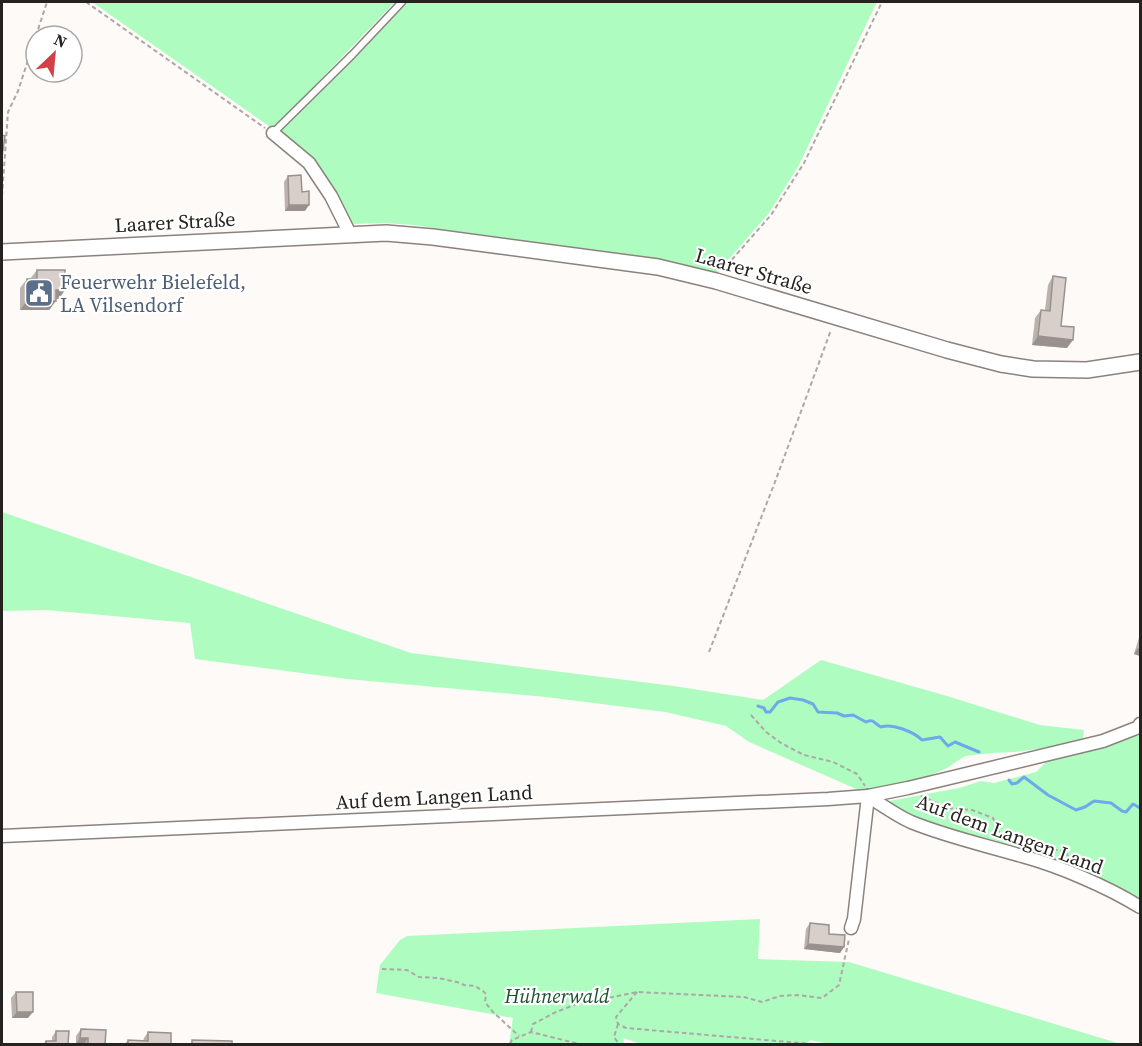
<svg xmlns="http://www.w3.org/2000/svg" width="1142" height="1046" viewBox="0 0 1142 1046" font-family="'Source Serif 4',serif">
	<rect width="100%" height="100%" fill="#fefaf8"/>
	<g fill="#affcc1">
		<polygon points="92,2 395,2 273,129"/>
		<polygon points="408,2 877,2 799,165 769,213 717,273 675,262 413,225 384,223 353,224 333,193 278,131"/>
		<polygon points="2,512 411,653 674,686 763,700 821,660 947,696 1040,725 1084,730 1083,738 1045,748 1015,752 992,753 965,756 947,768 924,778 863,792 749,742 726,726 665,712 546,697 347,679 195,659 190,623 47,610 2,611"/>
		<polygon points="1136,736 1140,736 1140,905 956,835 911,816 884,802 959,788 981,781 994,783 1036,772 1049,759"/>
		<polygon points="760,919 758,959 849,962 1121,1044 829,1044 810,1040 807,1044 641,1044 623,1038 624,1044 509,1044 513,1018 376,993 380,965 400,940 407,936"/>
	</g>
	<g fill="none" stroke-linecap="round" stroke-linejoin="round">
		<g stroke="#6daae9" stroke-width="3">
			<path d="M 758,706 L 764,708 L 766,712 L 770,712 L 778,702 L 790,698 L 803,700 L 813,704 L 818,712 L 837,713 L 844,716 L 853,715 L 866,722 C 873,718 875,724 881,727 C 892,723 914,732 922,740 L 940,737 L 948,746 L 955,742 L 979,752"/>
			<polyline points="1009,780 1012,784 1017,783 1024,777 1048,795 1076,810 1085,807 1094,801 1111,803 1122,811 1126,812 1133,804 1140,808"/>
		</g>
		<g stroke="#8b827d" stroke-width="9">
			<polyline id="service" points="273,133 352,55 402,2"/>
		</g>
		<g stroke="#8b827d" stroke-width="15">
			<g id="minor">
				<polyline points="273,133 309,163 331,196 350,234"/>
				<path d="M 868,796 C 882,805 896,815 911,822 C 948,837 985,845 1022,856 C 1059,866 1108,887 1140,907"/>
				<polyline points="2,836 828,799 868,796 908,788 1103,741 1139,727 1140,724"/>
				<polyline points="851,928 854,919 868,796"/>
			</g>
		</g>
		<g stroke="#8b827d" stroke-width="18">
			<polyline id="tertiary" points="2,252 386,233 433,237 658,267 716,281 947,350 1001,364 1033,369 1087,370 1140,362"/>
		</g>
		<g stroke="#aca8a6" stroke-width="2" stroke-dasharray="4.5 3" stroke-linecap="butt">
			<polyline points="86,2 265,128"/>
			<polyline points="2,196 8,112 18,91 47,2"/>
			<polyline points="722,271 771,215 804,163 882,2"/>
			<polyline points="709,652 775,482 831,330"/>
			<polyline points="751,715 766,732 781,743 804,755 833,762 857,774 865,786"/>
			<polyline points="921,796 948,808 972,810 993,818 1001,836 1034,841 1046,847 1067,853 1068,859"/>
			<polyline points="382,969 407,970 419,977 438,978 457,982 464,985 475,986 483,991 486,994 485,1002 493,1012 519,1036"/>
			<polyline points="637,992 616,1017 618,1024 626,1028 812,1044"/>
			<polyline points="618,1024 614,1037 619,1044"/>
			<polyline points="531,1032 533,1024 556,1012 582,1002 597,998 608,998 637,992 744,997 762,1002 780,996 797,995 822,998 839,985 849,939"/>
			<polyline points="510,1044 512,1040 531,1032 579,1044"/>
		</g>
		<use href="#service" stroke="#fff" stroke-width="6"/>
		<use href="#minor" stroke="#fff" stroke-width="12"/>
		<use href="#tertiary" stroke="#fff" stroke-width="15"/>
	</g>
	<g fill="#bbb2ae">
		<polygon points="288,176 302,192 305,211 285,211 284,182"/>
		<polygon points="37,270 59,299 56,299 49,310 20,310 20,288 27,279 30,279"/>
		<polygon points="1053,276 1061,326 1067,348 1032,345 1035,318 1041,310 1045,310 1048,285"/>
		<polygon points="1140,634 1140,656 1134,654"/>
		<polygon points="810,923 829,934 844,947 840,953 804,949 806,929"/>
		<polygon points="16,992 28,1018 12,1018 11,998"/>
		<polygon points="81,1029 105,1044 76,1044 76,1036"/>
		<polygon points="56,1031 68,1044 43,1044 46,1041 52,1041 52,1037"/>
		<polygon points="148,1032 171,1044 125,1044 128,1040 143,1041 144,1038"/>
	</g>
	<g fill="#98918d">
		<polygon points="289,205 309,205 305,211 285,211"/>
		<polygon points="56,290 65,290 59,299 49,299"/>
		<polygon points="27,301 56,301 49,310 20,310"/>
		<polygon points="1038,336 1073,340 1067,348 1032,345"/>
		<polygon points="1138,648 1140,649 1140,656 1134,654"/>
		<polygon points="808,944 844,947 840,953 804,949"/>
		<polygon points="17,1012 33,1012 28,1018 12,1018"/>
		<polygon points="80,1038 88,1038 84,1044 76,1044"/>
	</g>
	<g fill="#d9cfca" stroke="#98918d" stroke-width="1.5">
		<polygon points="2,135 5,136 2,157"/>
		<polygon points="301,175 302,192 309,191 309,205 289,205 288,176"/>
		<polygon points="37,270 65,270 65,290 56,290 56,301 27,301 27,279 37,279"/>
		<polygon points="1053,276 1066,278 1061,326 1074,327 1073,340 1038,336 1041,310 1050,311"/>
		<polygon points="810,923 829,925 829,934 845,935 844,947 808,944"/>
		<polygon points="16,992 33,992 33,1012 17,1012"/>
		<polygon points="81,1029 106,1030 105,1044 88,1044 88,1038 80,1038"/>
		<polygon points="56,1031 69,1031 68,1044 46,1044 46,1041 56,1041"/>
		<polygon points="148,1032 171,1033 171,1044 128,1044 128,1040 148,1041"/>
		<polygon points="192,1040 232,1041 232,1044 248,1044 192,1044"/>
	</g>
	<defs>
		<g id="civic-square" transform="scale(1.5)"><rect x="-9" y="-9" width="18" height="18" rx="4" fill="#5c6f8a" stroke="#fff"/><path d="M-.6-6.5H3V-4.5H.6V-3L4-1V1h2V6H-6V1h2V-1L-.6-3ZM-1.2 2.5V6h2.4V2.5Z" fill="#fff"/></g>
	</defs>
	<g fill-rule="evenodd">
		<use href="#civic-square" x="39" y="293"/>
	</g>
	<g text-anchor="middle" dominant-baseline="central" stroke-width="4.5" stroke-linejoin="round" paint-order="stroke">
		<g font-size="20" fill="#262220" stroke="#fff">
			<text transform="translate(175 222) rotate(-3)">Laarer Straße</text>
			<text transform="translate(754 271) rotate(16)">Laarer Straße</text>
			<text transform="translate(434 797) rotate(-3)">Auf dem Langen Land</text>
			<text transform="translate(1010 834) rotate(20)">Auf dem Langen Land</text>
		</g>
		<g font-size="20" fill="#4e5e75" stroke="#fff" text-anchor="start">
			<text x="60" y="282">Feuerwehr Bielefeld,<tspan x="60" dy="23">LA Vilsendorf</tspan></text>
		</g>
		<g font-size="20" font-style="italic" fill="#1a512b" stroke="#fff">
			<text x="557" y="996">Hühnerwald</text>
		</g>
	</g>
	<rect width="1142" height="1046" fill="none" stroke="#262220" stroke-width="6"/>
	<g transform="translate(54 54) rotate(26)"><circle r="28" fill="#ffffff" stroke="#a8a7a6" stroke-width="1.5"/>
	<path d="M0-4.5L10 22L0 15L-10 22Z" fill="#d14145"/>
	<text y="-9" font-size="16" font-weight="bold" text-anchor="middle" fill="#262220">N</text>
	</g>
</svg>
